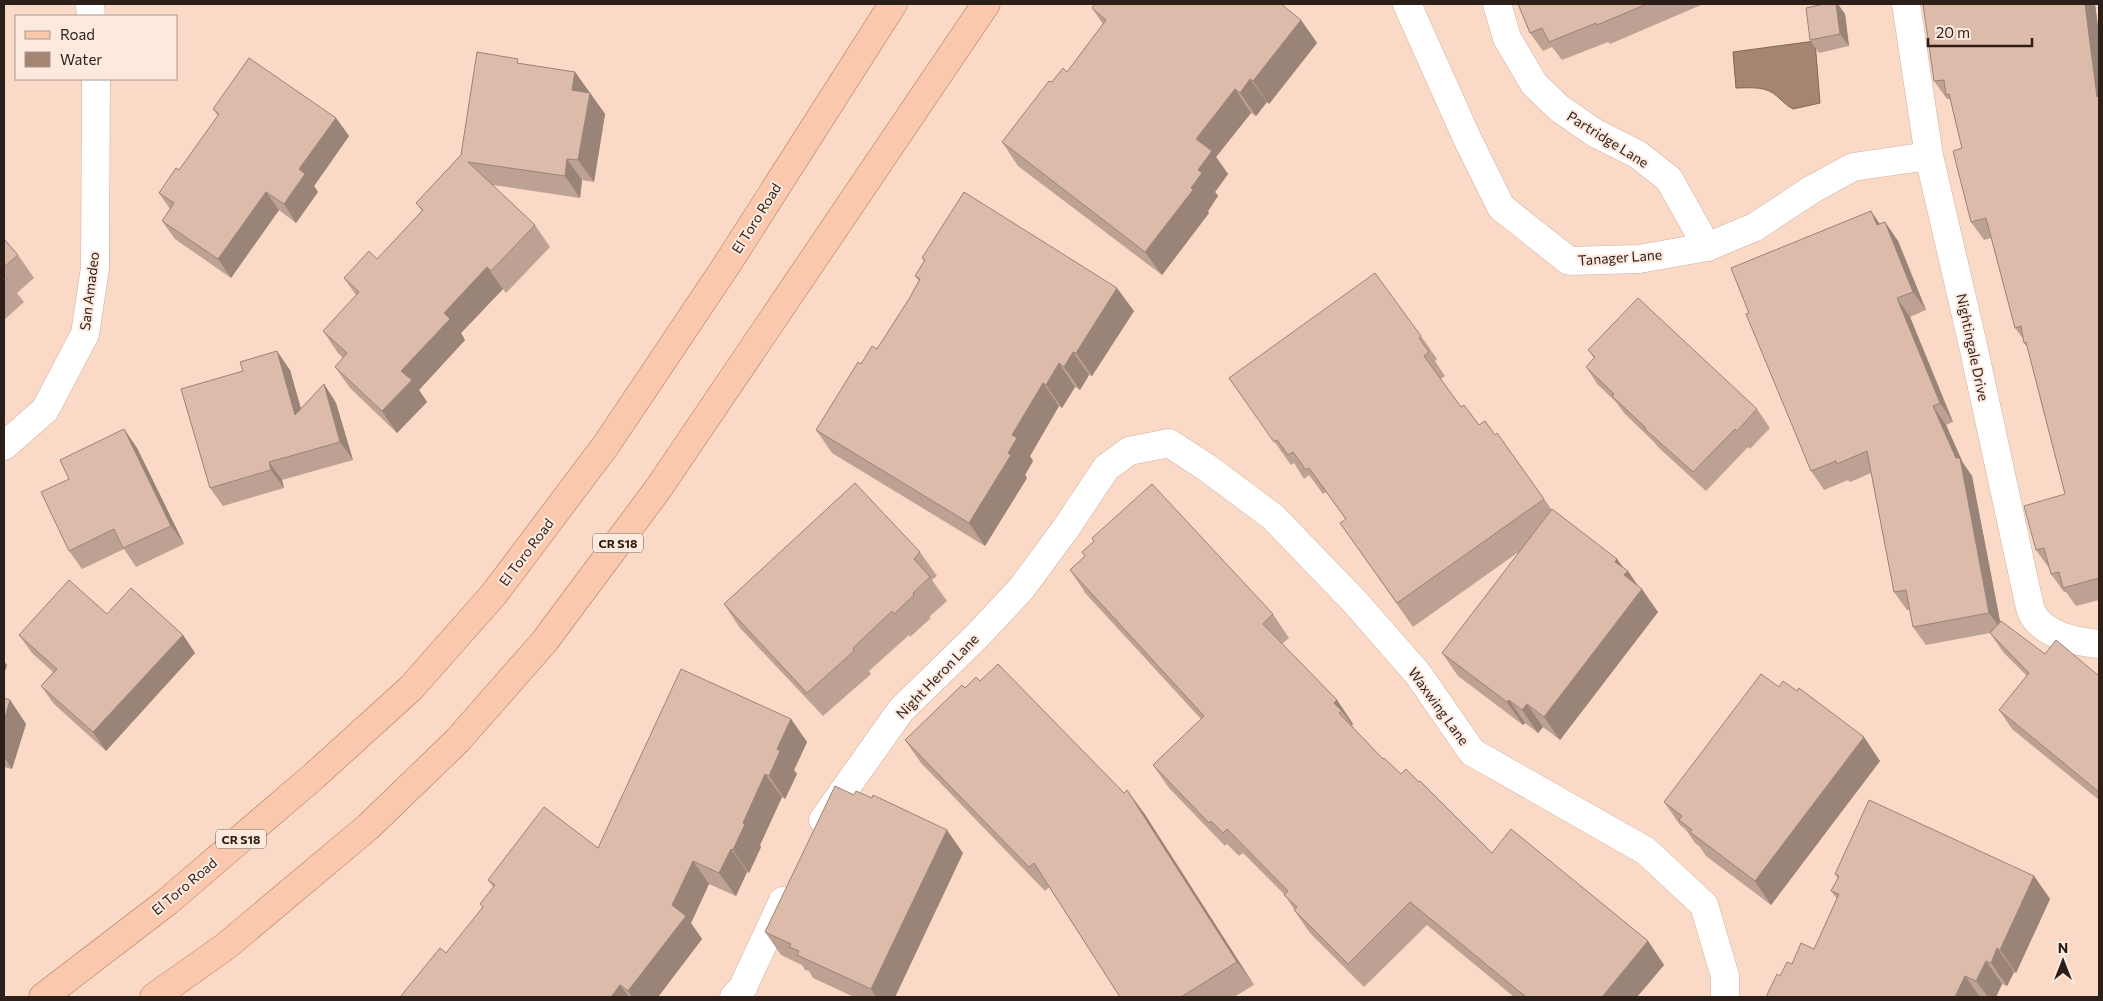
<svg xmlns="http://www.w3.org/2000/svg" width="2103" height="1001" viewBox="0 0 2103 1001" font-family="Commissioner,sans-serif">
	<rect width="100%" height="100%" fill="#fbd9c7"/>
	<path fill="#a68472" stroke="#816657" d="M 1815,41 L 1820,103 L 1793,109 C 1785,105 1780,98 1773,93 C 1762,86 1748,88 1736,88 L 1733,52 Z"/>
	<g fill="none" stroke-linecap="round" stroke-linejoin="round">
		<g stroke="#d1b09f" stroke-width="29">
			<g id="minor">
				<polyline points="90,4 91,16"/>
				<polyline points="1407,4 1466,136 1501,207 1569,261 1639,259 1707,247 1755,227 1811,190 1853,167 1929,156"/>
				<polyline points="1497,4 1507,38 1534,84 1559,108 1595,133 1637,154 1669,179 1707,247"/>
				<path d="M 1906,4 L 1929,156 L 1972,341 L 2029,603 C 2030,608 2032,614 2035,618 C 2049,637 2078,642 2099,644"/>
				<polyline points="4,446 45,410 85,334 95,268 96,79"/>
				<polyline points="823,820 901,710 976,637 1021,589 1064,531 1106,468 1129,451 1169,443 1206,467 1273,517 1356,603 1418,674 1472,752 1646,851 1704,905 1725,976 1725,997"/>
				<polyline points="734,997 743,987 783,901"/>
			</g>
		</g>
		<g stroke="#af7555" stroke-width="29">
			<g id="major">
				<polyline points="43,997 167,902 314,776 411,688 494,594 606,445 726,266 893,4"/>
				<polyline points="154,997 226,946 368,827 457,741 544,642 658,489 986,4"/>
			</g>
		</g>
		<use href="#minor" stroke="#fff" stroke-width="28"/>
		<use href="#major" stroke="#fac8ad" stroke-width="28"/>
	</g>
	<g fill="#bda192">
		<polygon points="1518,4 1700,4 1701,5 1610,44 1608,42 1562,60 1552,47 1543,51 1530,33"/>
		<polygon points="2095,4 2099,34 2099,600 2076,606 2066,592 2064,592 2051,574 2050,568 2049,568 2036,550 2065,494 2027,347 2024,343 2024,340 2015,328 1991,238 1984,240 1971,222 1962,148 1950,99 1947,99 1934,81"/>
		<polygon points="1092,8 1301,20 1317,43 1269,104 1267,102 1256,116 1251,113 1216,157 1228,174 1215,192 1218,196 1208,211 1209,213 1162,275 1018,166 1002,142 1052,82 1067,72 1103,24"/>
		<polygon points="1845,14 1849,46 1819,53 1810,40"/>
		<polygon points="522,64 575,72 605,114 594,182 582,180 580,198 493,185 535,225 550,247 506,293 503,289 461,333 465,340 419,390 427,402 397,433 350,388 335,367 343,358 338,353 323,331 356,295 344,278 377,259 422,211 416,203 461,155"/>
		<polygon points="213,109 336,118 349,136 314,186 318,192 296,223 279,210 231,278 175,239 162,221 170,209 159,193 179,170 218,116"/>
		<polygon points="1885,222 1898,241 1926,310 1910,317 1953,422 1946,425 1963,463 1972,476 2000,622 2045,654 2099,676 2099,800 2012,729 1999,710 2027,676 2003,652 1990,633 1926,645 1913,627 1910,610 1907,610 1894,592 1871,473 1850,482 1848,480 1824,490 1811,471 1749,313 1880,224"/>
		<polygon points="4,239 18,255 34,278 17,293 24,302 4,320"/>
		<polygon points="922,258 1134,311 1092,376 1089,375 1080,390 1075,387 1062,408 1059,406 1030,456 1033,461 1025,475 1027,478 985,546 832,453 816,430 877,349 909,299 919,281 915,276 924,261"/>
		<polygon points="1421,336 1437,359 1435,361 1445,376 1441,379 1461,407 1479,425 1495,435 1497,433 1552,510 1617,559 1658,612 1560,740 1543,727 1538,733 1525,723 1523,725 1458,676 1442,653 1520,551 1413,627 1340,523 1346,520 1326,492 1323,494 1309,475 1304,479 1294,463 1291,465 1229,378"/>
		<polygon points="1588,350 1757,409 1770,428 1750,449 1748,447 1706,491 1658,447 1653,441 1625,414 1616,402 1598,385 1586,367 1594,358"/>
		<polygon points="290,370 301,409 324,384 336,403 353,460 282,480 284,488 223,506 210,488"/>
		<polygon points="124,429 137,448 184,544 136,567 124,549 82,569 69,551 69,479"/>
		<polygon points="1092,538 1273,614 1289,638 1282,644 1337,700 1353,724 1352,725 1354,729 1383,759 1492,853 1648,941 1664,965 1637,997 1514,997 1427,925 1364,987 1310,933 1294,910 1294,909 1284,894 1243,853 1239,856 1227,844 1225,846 1169,788 1153,765 1201,719 1086,594 1070,570 1085,556 1082,552 1094,541"/>
		<polygon points="920,552 937,576 932,580 947,601 929,617 931,618 910,637 909,635 869,671 871,674 823,716 740,628 724,604"/>
		<polygon points="107,614 183,635 195,653 106,751 54,704 41,686 53,672 32,653 19,635"/>
		<polygon points="980,681 1124,793 1144,813 1254,985 1234,997 1120,997 1049,887 1045,891 921,763 905,740 965,688"/>
		<polygon points="1779,687 1880,761 1771,905 1706,856 1700,847 1695,843 1686,830 1680,825 1664,802"/>
		<polygon points="4,698 10,700 26,724 12,769 4,767"/>
		<polygon points="791,719 807,742 794,770 797,774 785,799 782,797 760,845 761,847 749,873 747,872 736,896 709,884 691,923 702,939 658,997 400,997 446,953 483,908 480,904 494,888 488,880 598,848"/>
		<polygon points="963,853 895,997 854,997 813,978 809,971 805,970 802,965 781,955 765,932"/>
		<polygon points="1835,874 2034,876 2050,899 2016,973 2014,972 2007,986 2002,984 1996,997 1766,997 1780,976 1792,964 1814,949 1837,899 1831,891 1838,878"/>
	</g>
	<g fill="#9a8377">
		<polygon points="1836,4 1838,4 1845,14 1849,46 1840,34"/>
		<polygon points="2085,4 2095,4 2099,34 2099,99 2097,97"/>
		<polygon points="1301,20 1317,43 1269,104 1253,81"/>
		<polygon points="575,72 605,114 594,182 578,160 572,90"/>
		<polygon points="1250,79 1267,102 1256,116 1240,93"/>
		<polygon points="1235,89 1251,113 1216,157 1228,174 1215,192 1218,196 1208,211 1209,213 1162,275 1145,252 1191,188 1198,170 1196,139"/>
		<polygon points="336,118 349,136 314,186 318,192 296,223 284,204 299,169"/>
		<polygon points="567,159 582,180 580,198 565,176"/>
		<polygon points="266,192 279,210 231,278 218,259"/>
		<polygon points="1871,211 1884,230 1877,225"/>
		<polygon points="1885,222 1898,241 1926,310 1913,292"/>
		<polygon points="487,267 503,289 461,333 465,340 419,390 427,402 397,433 382,411 401,371 444,313"/>
		<polygon points="1117,288 1134,311 1092,376 1076,353"/>
		<polygon points="1897,298 1910,317 1953,422 1940,403"/>
		<polygon points="277,351 290,370 308,434 295,415"/>
		<polygon points="1073,352 1089,375 1080,390 1064,367"/>
		<polygon points="1059,363 1075,387 1062,408 1046,385"/>
		<polygon points="1043,383 1059,406 1030,456 1033,461 1025,475 1027,478 985,546 969,523 1008,453 1012,435"/>
		<polygon points="324,384 336,403 353,460 340,442"/>
		<polygon points="1933,406 1946,425 1963,463 1972,476 2002,631 1989,613 1956,458"/>
		<polygon points="124,429 137,448 184,544 171,526"/>
		<polygon points="269,462 282,480 284,488 271,470"/>
		<polygon points="1617,559 1626,573 1628,571 1641,590 1642,589 1658,612 1560,740 1544,717 1615,562"/>
		<polygon points="183,635 195,653 106,751 93,732"/>
		<polygon points="4,661 7,665 4,675"/>
		<polygon points="10,700 26,724 12,769 4,757 4,721"/>
		<polygon points="1337,700 1353,724 1352,725 1342,711 1334,703"/>
		<polygon points="1509,700 1525,723 1523,725 1507,702"/>
		<polygon points="1527,704 1543,727 1538,733 1522,710"/>
		<polygon points="791,719 807,742 794,770 797,774 785,799 769,776 777,749"/>
		<polygon points="1864,737 1880,761 1771,905 1755,881"/>
		<polygon points="765,774 782,797 760,845 761,847 749,873 733,850 743,823"/>
		<polygon points="1127,790 1144,813 1254,985 1237,962"/>
		<polygon points="947,830 963,853 895,997 876,997 871,989"/>
		<polygon points="731,849 747,872 736,896 719,873"/>
		<polygon points="693,861 709,884 691,923 702,939 658,997 632,997 628,991 672,905"/>
		<polygon points="2034,876 2050,899 2016,973 2000,950"/>
		<polygon points="1648,941 1664,965 1637,997 1602,997"/>
		<polygon points="1997,948 2014,972 2007,986 1991,963"/>
		<polygon points="1986,961 2002,984 1996,997 1988,997 1976,981"/>
		<polygon points="1965,976 1980,997 1955,997"/>
		<polygon points="620,985 629,997 611,997"/>
	</g>
	<g fill="#dcbbaa" stroke="#9a8377">
		<polygon points="1095,4 1281,4 1301,20 1253,81 1250,79 1240,93 1235,89 1196,139 1212,151 1198,170 1202,173 1191,188 1193,190 1145,252 1002,142 1049,81 1052,82 1063,68 1067,72 1106,20 1092,8"/>
		<polygon points="1518,4 1647,4 1597,25 1596,23 1549,42 1542,28 1530,33"/>
		<polygon points="1824,4 1836,4 1840,34 1810,40 1806,8"/>
		<polygon points="1923,4 2085,4 2097,97 2099,96 2099,578 2063,588 2059,572 2051,574 2044,548 2036,550 2024,506 2065,494 2026,342 2024,343 2021,326 2015,328 1986,218 1971,222 1953,151 1962,148 1949,94 1946,95 1944,80 1934,81"/>
		<polygon points="477,52 518,59 517,63 575,72 572,90 590,93 578,160 567,159 565,176 468,162 535,225 491,271 487,267 444,313 450,319 401,371 412,380 382,411 335,367 347,353 323,331 359,292 344,278 369,251 377,259 423,210 416,203 461,155"/>
		<polygon points="249,58 336,118 299,169 305,174 284,204 266,192 218,259 162,221 174,203 159,193 176,168 179,170 219,114 213,109"/>
		<polygon points="964,192 1117,288 1076,353 1073,352 1064,367 1059,363 1046,385 1043,383 1012,435 1017,438 1008,453 1011,455 969,523 816,430 858,362 861,364 872,346 877,349 909,299 920,279 915,276 925,260 922,258"/>
		<polygon points="1871,211 1877,225 1885,222 1913,292 1897,298 1940,403 1933,406 1956,458 1960,458 1989,613 1913,627 1906,590 1894,592 1867,451 1837,464 1836,461 1811,471 1746,314 1749,313 1731,268"/>
		<polygon points="4,239 18,255 4,267"/>
		<polygon points="1375,273 1421,336 1419,338 1429,352 1424,356 1461,407 1464,405 1479,425 1485,421 1495,435 1497,433 1544,499 1397,603 1340,523 1346,519 1309,468 1306,470 1293,452 1288,455 1277,440 1274,442 1229,378"/>
		<polygon points="4,275 7,279 4,282"/>
		<polygon points="1638,298 1757,409 1737,431 1735,429 1693,472 1645,429 1646,428 1612,396 1614,394 1586,367 1595,357 1588,350"/>
		<polygon points="277,351 295,415 324,384 340,442 269,462 271,470 210,488 181,389 243,371 240,362"/>
		<polygon points="124,429 171,526 123,548 114,529 69,551 41,492 69,479 60,460"/>
		<polygon points="855,483 920,552 914,559 930,577 913,593 914,595 894,614 892,611 853,648 854,651 807,693 724,604"/>
		<polygon points="1152,484 1273,614 1263,624 1337,700 1334,703 1342,711 1339,713 1383,759 1384,758 1401,774 1406,769 1419,782 1420,781 1492,853 1511,829 1648,941 1602,997 1526,997 1410,902 1348,964 1294,910 1297,907 1284,895 1288,891 1227,829 1223,833 1211,821 1209,823 1153,765 1204,716 1070,570 1085,556 1082,552 1094,541 1092,538"/>
		<polygon points="1552,509 1617,559 1615,562 1628,571 1624,575 1642,589 1544,717 1527,704 1522,710 1509,700 1507,702 1442,653"/>
		<polygon points="69,580 107,614 131,588 183,635 93,732 41,686 57,669 19,635"/>
		<polygon points="2001,621 2045,654 2056,640 2099,676 2099,792 1999,710 2029,673 1990,633"/>
		<polygon points="998,664 1124,793 1127,790 1237,962 1181,997 1120,997 1034,863 1029,867 905,740 962,685 965,688 976,677 980,681"/>
		<polygon points="681,669 791,719 777,749 780,751 769,776 765,774 743,823 745,824 733,850 731,849 719,873 693,861 672,905 686,916 628,991 620,985 611,997 400,997 440,948 446,953 483,907 480,904 495,885 488,880 544,807 598,848"/>
		<polygon points="1761,674 1779,687 1783,681 1797,691 1799,688 1864,737 1755,881 1690,832 1692,830 1679,820 1682,816 1664,802"/>
		<polygon points="4,698 10,700 4,721"/>
		<polygon points="835,786 854,795 856,791 872,798 873,795 947,830 871,989 797,955 799,951 789,947 791,944 765,932"/>
		<polygon points="1869,800 2034,876 2000,950 1997,948 1991,963 1986,961 1976,981 1965,976 1955,997 1766,997 1777,974 1780,976 1787,962 1792,964 1801,943 1814,949 1839,894 1831,891 1839,876 1835,874"/>
	</g>
	<g text-anchor="middle" dominant-baseline="central" stroke-width="4" stroke-linejoin="round" paint-order="stroke">
		<g fill="#fee9df" stroke="#6b5c54" stroke-width="1">
			<rect x="593" y="533.5" width="50" height="19" rx="4"/>
			<rect x="216" y="829.5" width="50" height="19" rx="4"/>
		</g>
		<g font-size="12" font-weight="bold" fill="#2c1f19">
			<text x="618" y="543">CR S18</text>
			<text x="241" y="839">CR S18</text>
		</g>
		<g font-size="14" fill="#2c1f19" stroke="#fee9df">
			<text transform="translate(1608 139) rotate(32)">Partridge Lane</text>
			<text transform="translate(756 218) rotate(-58)">El Toro Road</text>
			<text transform="translate(1620 257) rotate(-4)">Tanager Lane</text>
			<text transform="translate(89 291) rotate(-83)">San Amadeo</text>
			<text transform="translate(1973 347) rotate(78)">Nightingale Drive</text>
			<text transform="translate(526 552) rotate(-53)">El Toro Road</text>
			<text transform="translate(937 676) rotate(-46)">Night Heron Lane</text>
			<text transform="translate(1439 706) rotate(54)">Waxwing Lane</text>
			<text transform="translate(184 886) rotate(-40)">El Toro Road</text>
		</g>
	</g>
	<rect width="2103" height="1001" fill="none" stroke="#2c1f19" stroke-width="10"/>
	<rect x="15" y="15" width="162" height="65" fill="#fee9df" stroke="#aa9890"/>
	<rect x="25" y="31" width="25" height="8" fill="#fac8ad" stroke="#aa9890"/>
	<text x="60" y="40" font-size="15" fill="#2c1f19">Road</text>
	<rect x="25" y="52" width="25" height="15" fill="#a68472" stroke="#aa9890"/>
	<text x="60" y="65" font-size="15" fill="#2c1f19">Water</text>
	<g transform="translate(2063 961)" stroke="#fee9df" stroke-width="4" paint-order="stroke">
	<path d="M0-4L9 19L0 12L-9 19Z" fill="#2c1f19"/>
	<text y="-8" font-size="14" font-weight="bold" text-anchor="middle" fill="#2c1f19">N</text>
	</g>
	<path d="M1928 38v8h104v-8" fill="none" stroke="#2c1f19" stroke-width="2.5"/>
	<text x="1936" y="38" font-size="15" fill="#2c1f19" stroke="#fee9df" stroke-width="4" paint-order="stroke">20 m</text>
</svg>
